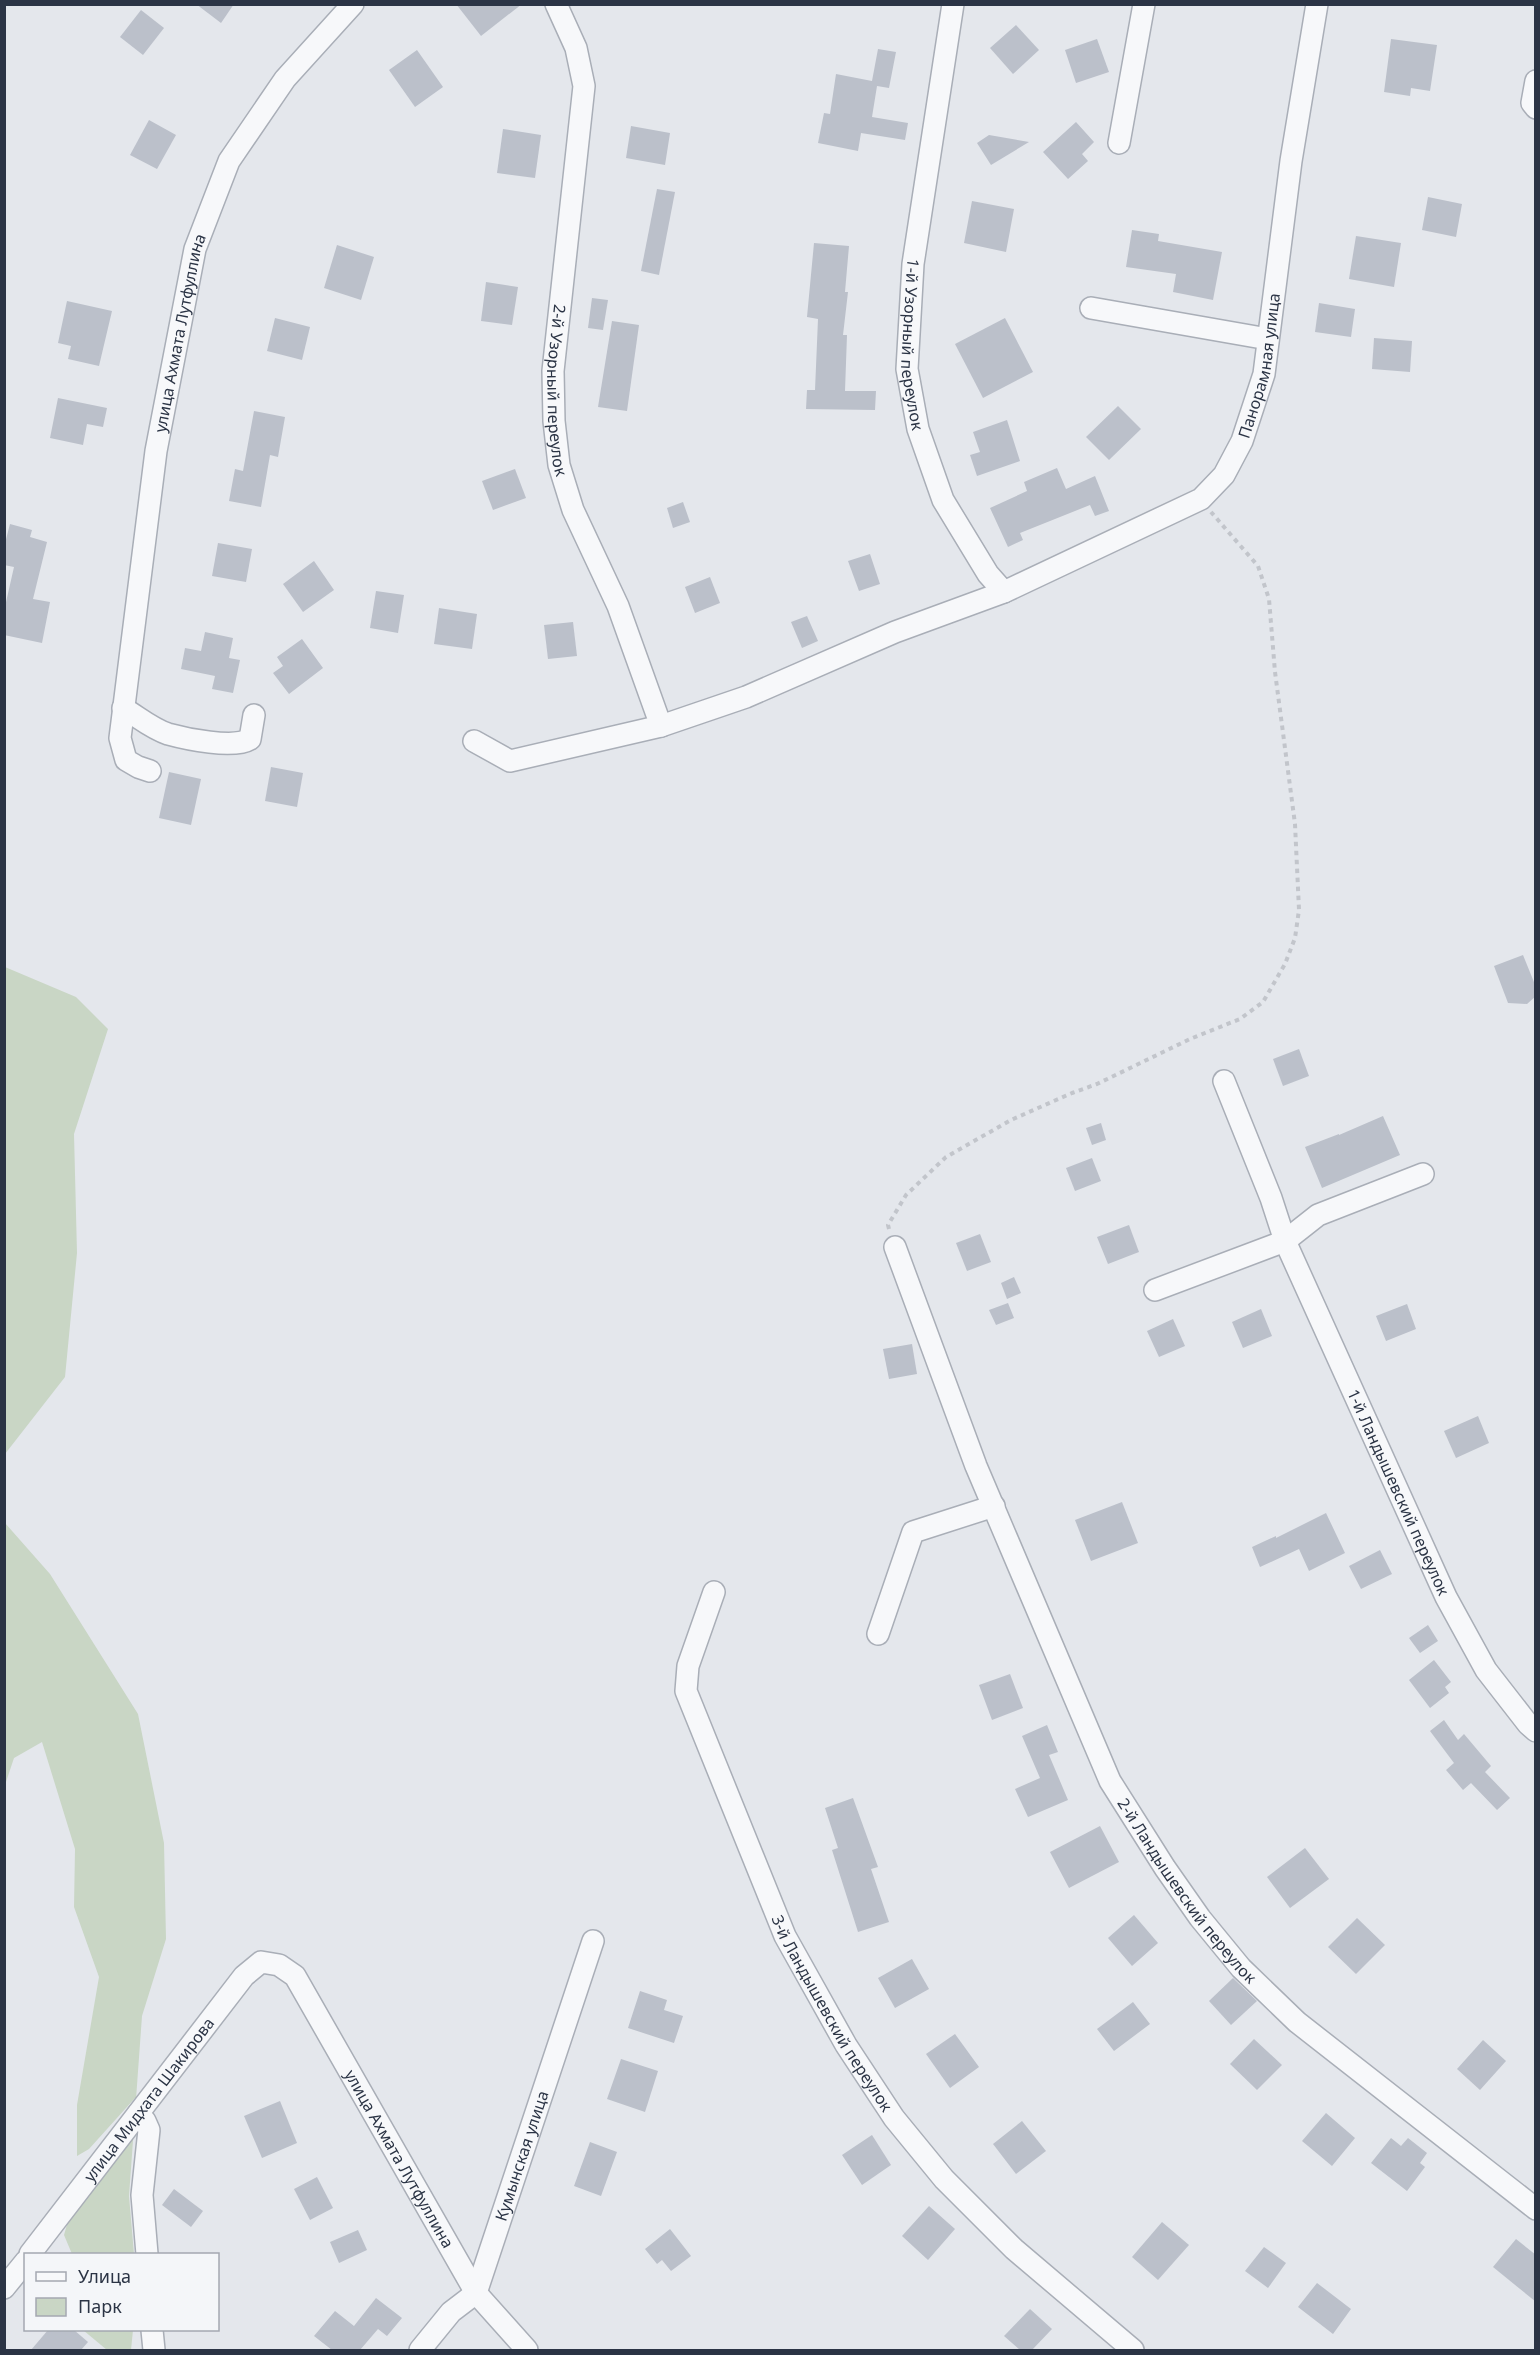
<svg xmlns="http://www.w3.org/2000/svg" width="1540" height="2355" viewBox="0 0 1540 2355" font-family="'Noto Sans',sans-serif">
	<rect width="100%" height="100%" fill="#e4e7ec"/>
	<g fill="#c9d6c5">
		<polygon points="5,967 76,997 108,1029 74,1134 77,1253 65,1377 5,1454"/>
		<polygon points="5,1523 50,1574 138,1714 164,1843 166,1939 142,2016 129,2196 134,2254 72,2254 64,2235 70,2214 132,2139 135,2098 89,2149 77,2156 77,2105 99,1977 74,1907 75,1849 42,1742 14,1758 5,1785"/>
		<polygon points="83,2330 133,2330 131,2350 107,2350"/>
	</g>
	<g fill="#bbc0ca">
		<polygon points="196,4 234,4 221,23"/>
		<polygon points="456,4 522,4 481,36"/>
		<polygon points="141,10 164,28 143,55 120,37"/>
		<polygon points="1016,25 1039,50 1013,74 990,48"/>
		<polygon points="1097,39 1109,72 1076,83 1065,50"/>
		<polygon points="1391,39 1437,45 1430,91 1411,88 1410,96 1384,92"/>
		<polygon points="878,49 896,52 889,88 877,86 872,117 908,123 905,140 861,133 858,151 818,143 824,113 830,114 836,74 872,81"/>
		<polygon points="417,50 443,87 415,107 389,70"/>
		<polygon points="149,120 176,135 157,169 130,155"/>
		<polygon points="1076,122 1094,142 1082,154 1088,161 1068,179 1043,152"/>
		<polygon points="631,126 670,133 665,165 626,158"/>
		<polygon points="503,129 541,135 535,178 497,173"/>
		<polygon points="989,135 1029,142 991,165 977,143"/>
		<polygon points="657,189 675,192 659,275 641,271"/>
		<polygon points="1428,197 1462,204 1456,237 1422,230"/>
		<polygon points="972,201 1014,209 1006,252 964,243"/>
		<polygon points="1132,230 1159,234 1158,241 1222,252 1213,300 1173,292 1176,274 1126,267"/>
		<polygon points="1356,236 1401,243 1394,287 1349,279"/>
		<polygon points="814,243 849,246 845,292 848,292 843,335 847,335 845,391 876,391 875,410 806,409 807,390 815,390 818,319 807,317"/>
		<polygon points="337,245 374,257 361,300 324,288"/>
		<polygon points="486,282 518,287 512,325 481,321"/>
		<polygon points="592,298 608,300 603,330 588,328"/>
		<polygon points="67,301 112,311 99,366 68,359 71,346 58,343"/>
		<polygon points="1319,303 1355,309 1351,337 1315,332"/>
		<polygon points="275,318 310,327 302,360 267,351"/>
		<polygon points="1005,318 1033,372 983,398 955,344"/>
		<polygon points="612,321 639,325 627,411 598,407"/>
		<polygon points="1374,338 1412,341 1410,372 1372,369"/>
		<polygon points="58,398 107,408 103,427 87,424 83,445 50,438"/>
		<polygon points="1118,406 1141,429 1109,460 1086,437"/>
		<polygon points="254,411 285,417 278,457 270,455 261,507 229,501 235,469 243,471"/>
		<polygon points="1007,420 1020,461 977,476 970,455 980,452 973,432"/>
		<polygon points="1057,468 1066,489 1095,476 1109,511 1095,516 1090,505 1020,533 1023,540 1008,547 990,508 1027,491 1024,482"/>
		<polygon points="515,469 526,498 493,510 482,481"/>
		<polygon points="683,502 690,522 673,528 667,508"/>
		<polygon points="10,524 32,530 30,537 47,542 33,599 50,602 42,643 4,635 4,611 14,567 4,565 4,547"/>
		<polygon points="218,543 252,549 246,582 212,576"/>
		<polygon points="870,554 880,584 859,591 848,561"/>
		<polygon points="314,561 334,590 303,612 283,584"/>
		<polygon points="710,577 720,603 695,613 685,587"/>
		<polygon points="376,591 404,595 398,633 370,628"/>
		<polygon points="439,608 477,614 472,649 434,644"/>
		<polygon points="807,616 818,641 802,648 791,622"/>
		<polygon points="573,622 577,656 548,659 544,625"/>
		<polygon points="205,632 233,638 229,658 240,660 233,693 212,689 215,676 181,669 185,648 201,651"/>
		<polygon points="302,639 323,668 289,694 273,673 283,666 277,657"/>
		<polygon points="271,767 303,773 297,807 265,801"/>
		<polygon points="169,772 201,779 191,825 159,818"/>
		<polygon points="1523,955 1536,987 1536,996 1527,1004 1508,1003 1494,966"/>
		<polygon points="1299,1049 1309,1076 1283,1086 1273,1059"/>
		<polygon points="1383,1116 1400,1155 1322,1188 1305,1147 1339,1134 1339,1135"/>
		<polygon points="1101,1123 1106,1140 1092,1145 1086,1128"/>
		<polygon points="1092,1158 1101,1181 1075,1191 1066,1168"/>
		<polygon points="1129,1225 1139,1252 1108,1264 1097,1237"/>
		<polygon points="980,1234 991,1262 967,1271 956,1243"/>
		<polygon points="1014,1277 1021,1293 1007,1299 1001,1283"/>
		<polygon points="1008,1303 1014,1318 996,1325 989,1310"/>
		<polygon points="1407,1304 1416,1329 1386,1341 1376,1316"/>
		<polygon points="1261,1309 1272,1336 1243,1348 1232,1322"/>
		<polygon points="1173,1319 1185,1346 1159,1357 1147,1331"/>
		<polygon points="912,1344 917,1374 889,1379 883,1349"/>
		<polygon points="1478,1416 1489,1443 1456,1458 1444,1431"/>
		<polygon points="1122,1502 1138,1543 1091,1561 1075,1520"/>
		<polygon points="1326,1513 1345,1553 1309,1571 1299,1549 1260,1567 1252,1547 1276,1536 1276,1538"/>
		<polygon points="1380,1550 1392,1574 1361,1589 1349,1566"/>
		<polygon points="1428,1625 1438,1641 1420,1653 1409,1638"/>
		<polygon points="1434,1660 1451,1682 1445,1687 1449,1693 1430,1708 1409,1680"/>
		<polygon points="1010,1674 1023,1708 992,1720 979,1685"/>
		<polygon points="1444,1720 1458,1740 1464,1734 1491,1766 1485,1772 1510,1798 1497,1810 1471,1783 1463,1790 1446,1770 1454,1763 1430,1731"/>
		<polygon points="1047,1725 1058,1752 1049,1755 1068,1800 1028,1817 1015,1789 1040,1778 1022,1736"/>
		<polygon points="853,1798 878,1867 871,1869 889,1922 858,1932 832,1850 838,1848 825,1808"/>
		<polygon points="1100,1826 1119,1862 1069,1888 1050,1852"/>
		<polygon points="1305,1848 1329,1879 1290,1908 1267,1877"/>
		<polygon points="1134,1915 1158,1943 1132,1966 1108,1938"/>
		<polygon points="1357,1918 1385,1945 1356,1974 1328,1947"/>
		<polygon points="912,1959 929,1989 895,2008 878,1978"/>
		<polygon points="1233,1978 1257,2001 1231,2025 1209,2001"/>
		<polygon points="640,1991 667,2000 664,2010 683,2016 674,2043 628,2028"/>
		<polygon points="1133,2002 1150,2024 1114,2051 1097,2029"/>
		<polygon points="955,2034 979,2067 950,2088 926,2054"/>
		<polygon points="1254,2039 1282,2065 1257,2090 1230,2064"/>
		<polygon points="1483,2040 1506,2061 1480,2090 1457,2069"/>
		<polygon points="621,2059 658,2071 645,2112 607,2099"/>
		<polygon points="280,2101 297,2143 262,2158 244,2116"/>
		<polygon points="1326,2113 1355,2138 1332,2166 1302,2141"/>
		<polygon points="1022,2121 1046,2151 1016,2174 993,2144"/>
		<polygon points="872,2135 891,2165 862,2185 842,2155"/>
		<polygon points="1391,2138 1401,2146 1408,2138 1427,2153 1420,2163 1425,2167 1407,2191 1371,2163"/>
		<polygon points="590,2142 617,2152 601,2196 574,2186"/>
		<polygon points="317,2177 333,2208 310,2220 294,2189"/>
		<polygon points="174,2189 203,2211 191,2227 162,2205"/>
		<polygon points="929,2206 955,2229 928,2260 902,2236"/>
		<polygon points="1162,2222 1189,2245 1158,2280 1132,2257"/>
		<polygon points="670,2229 691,2256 671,2271 662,2260 657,2264 645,2249"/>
		<polygon points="358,2230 367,2250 339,2263 330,2242"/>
		<polygon points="1516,2239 1536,2255 1536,2302 1493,2267"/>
		<polygon points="1264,2247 1286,2263 1268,2288 1245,2271"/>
		<polygon points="1317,2283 1351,2309 1333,2334 1298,2307"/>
		<polygon points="376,2298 402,2318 387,2336 378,2329 360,2350 332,2350 314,2336 335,2311 354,2326"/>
		<polygon points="1030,2309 1052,2329 1032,2350 1020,2350 1004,2336"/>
		<polygon points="48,2330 74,2330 88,2342 81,2350 31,2350"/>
	</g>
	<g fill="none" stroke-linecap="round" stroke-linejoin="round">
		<g stroke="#a9aeb7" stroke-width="24">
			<g id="minor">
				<path id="s1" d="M 556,4 L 576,48 L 584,86 L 553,371 L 554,421 L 559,465 L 573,510 L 618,606 L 661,726"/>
				<path id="s2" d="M 953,4 L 913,264 L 907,369 L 918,429 L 943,500 L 988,574 L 1004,592"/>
				<polyline points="1536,81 1532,103 1536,108"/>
				<polyline points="1119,143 1144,4"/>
				<polyline points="1091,308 1268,339"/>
				<path d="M 123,708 C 137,716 152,729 168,734 C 186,739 234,749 250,739 L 254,715"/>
				<path id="s3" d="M 474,741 L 510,761 L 661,726 L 746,697 L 895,632 L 1004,592 L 1201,499 L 1224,475 L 1242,441 L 1264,374 L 1291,161 L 1317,4"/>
				<path id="s4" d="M 150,771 L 138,767 L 126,760 L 120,738 L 156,451 L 195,249 L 229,161 L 285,79 L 353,4"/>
				<path id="s5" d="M 1224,1081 L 1271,1198 L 1285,1241 L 1446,1597 L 1486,1670 L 1528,1724 L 1536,1731"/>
				<path id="s6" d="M 895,1247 L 976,1466 L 1110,1781 L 1165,1868 L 1200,1918 L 1241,1968 L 1297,2022 L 1536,2209"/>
				<polyline points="1155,1290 1285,1241 1318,1215 1423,1174"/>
				<path id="s7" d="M 714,1592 L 688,1666 L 686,1691 L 785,1936 L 846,2045 L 894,2118 L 944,2179 L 1014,2249 L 1133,2350"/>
				<polyline points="878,1634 913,1532 994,1506"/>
				<polyline points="138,2114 145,2121 149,2130 142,2195 147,2254"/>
				<path id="s8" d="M 30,2254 L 244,1976 L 261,1962 L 279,1965 L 295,1976 L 476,2293 L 527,2350"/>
				<polyline points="4,2288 26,2261"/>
				<polyline points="152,2330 154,2350"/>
				<path id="s9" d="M 420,2350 L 451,2312 L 476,2293 L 593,1941"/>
			</g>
		</g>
		<polyline stroke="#c2c5cb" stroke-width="4" stroke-dasharray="4.5 4.5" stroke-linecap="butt" points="889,1229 888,1225 906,1195 946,1157 1011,1120 1072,1093 1097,1084 1190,1039 1240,1019 1263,1002 1285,964 1295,938 1299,910 1295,824 1275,672 1269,599 1258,566 1211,512"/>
		<use href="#minor" stroke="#f7f8fa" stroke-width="21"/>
	</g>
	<g text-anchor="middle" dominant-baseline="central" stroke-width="5" stroke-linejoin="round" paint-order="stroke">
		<g font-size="16" fill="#2b3445" stroke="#f4f6f9">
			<text stroke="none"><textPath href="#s4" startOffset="459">улица Ахмата Лутфуллина</textPath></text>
			<text stroke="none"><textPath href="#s2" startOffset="344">1-й Узорный переулок</textPath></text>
			<text stroke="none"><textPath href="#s3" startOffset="932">Панорамная улица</textPath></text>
			<text stroke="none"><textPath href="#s1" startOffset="393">2-й Узорный переулок</textPath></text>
			<text stroke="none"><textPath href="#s5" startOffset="447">1-й Ландышевский переулок</textPath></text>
			<text stroke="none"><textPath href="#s6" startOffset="710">2-й Ландышевский переулок</textPath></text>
			<text stroke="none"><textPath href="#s7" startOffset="458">3-й Ландышевский переулок</textPath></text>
			<text stroke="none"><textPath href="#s8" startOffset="195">улица Мидхата Шакирова</textPath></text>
			<text stroke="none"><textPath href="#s9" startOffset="225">Кумынская улица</textPath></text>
			<text stroke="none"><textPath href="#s8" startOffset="621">улица Ахмата Лутфуллина</textPath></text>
		</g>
	</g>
	<rect width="1540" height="2355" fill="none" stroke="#2b3445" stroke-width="12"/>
	<rect x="24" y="2253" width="195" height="78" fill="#f4f6f9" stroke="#a4a8b1" stroke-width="1.5"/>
	<rect x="36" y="2272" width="30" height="9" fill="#f7f8fa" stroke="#a4a8b1" stroke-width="1.5"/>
	<text x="78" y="2283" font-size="18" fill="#2b3445">Улица</text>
	<rect x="36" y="2298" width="30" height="18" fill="#c9d6c5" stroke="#a4a8b1" stroke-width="1.5"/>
	<text x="78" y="2313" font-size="18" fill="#2b3445">Парк</text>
</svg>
